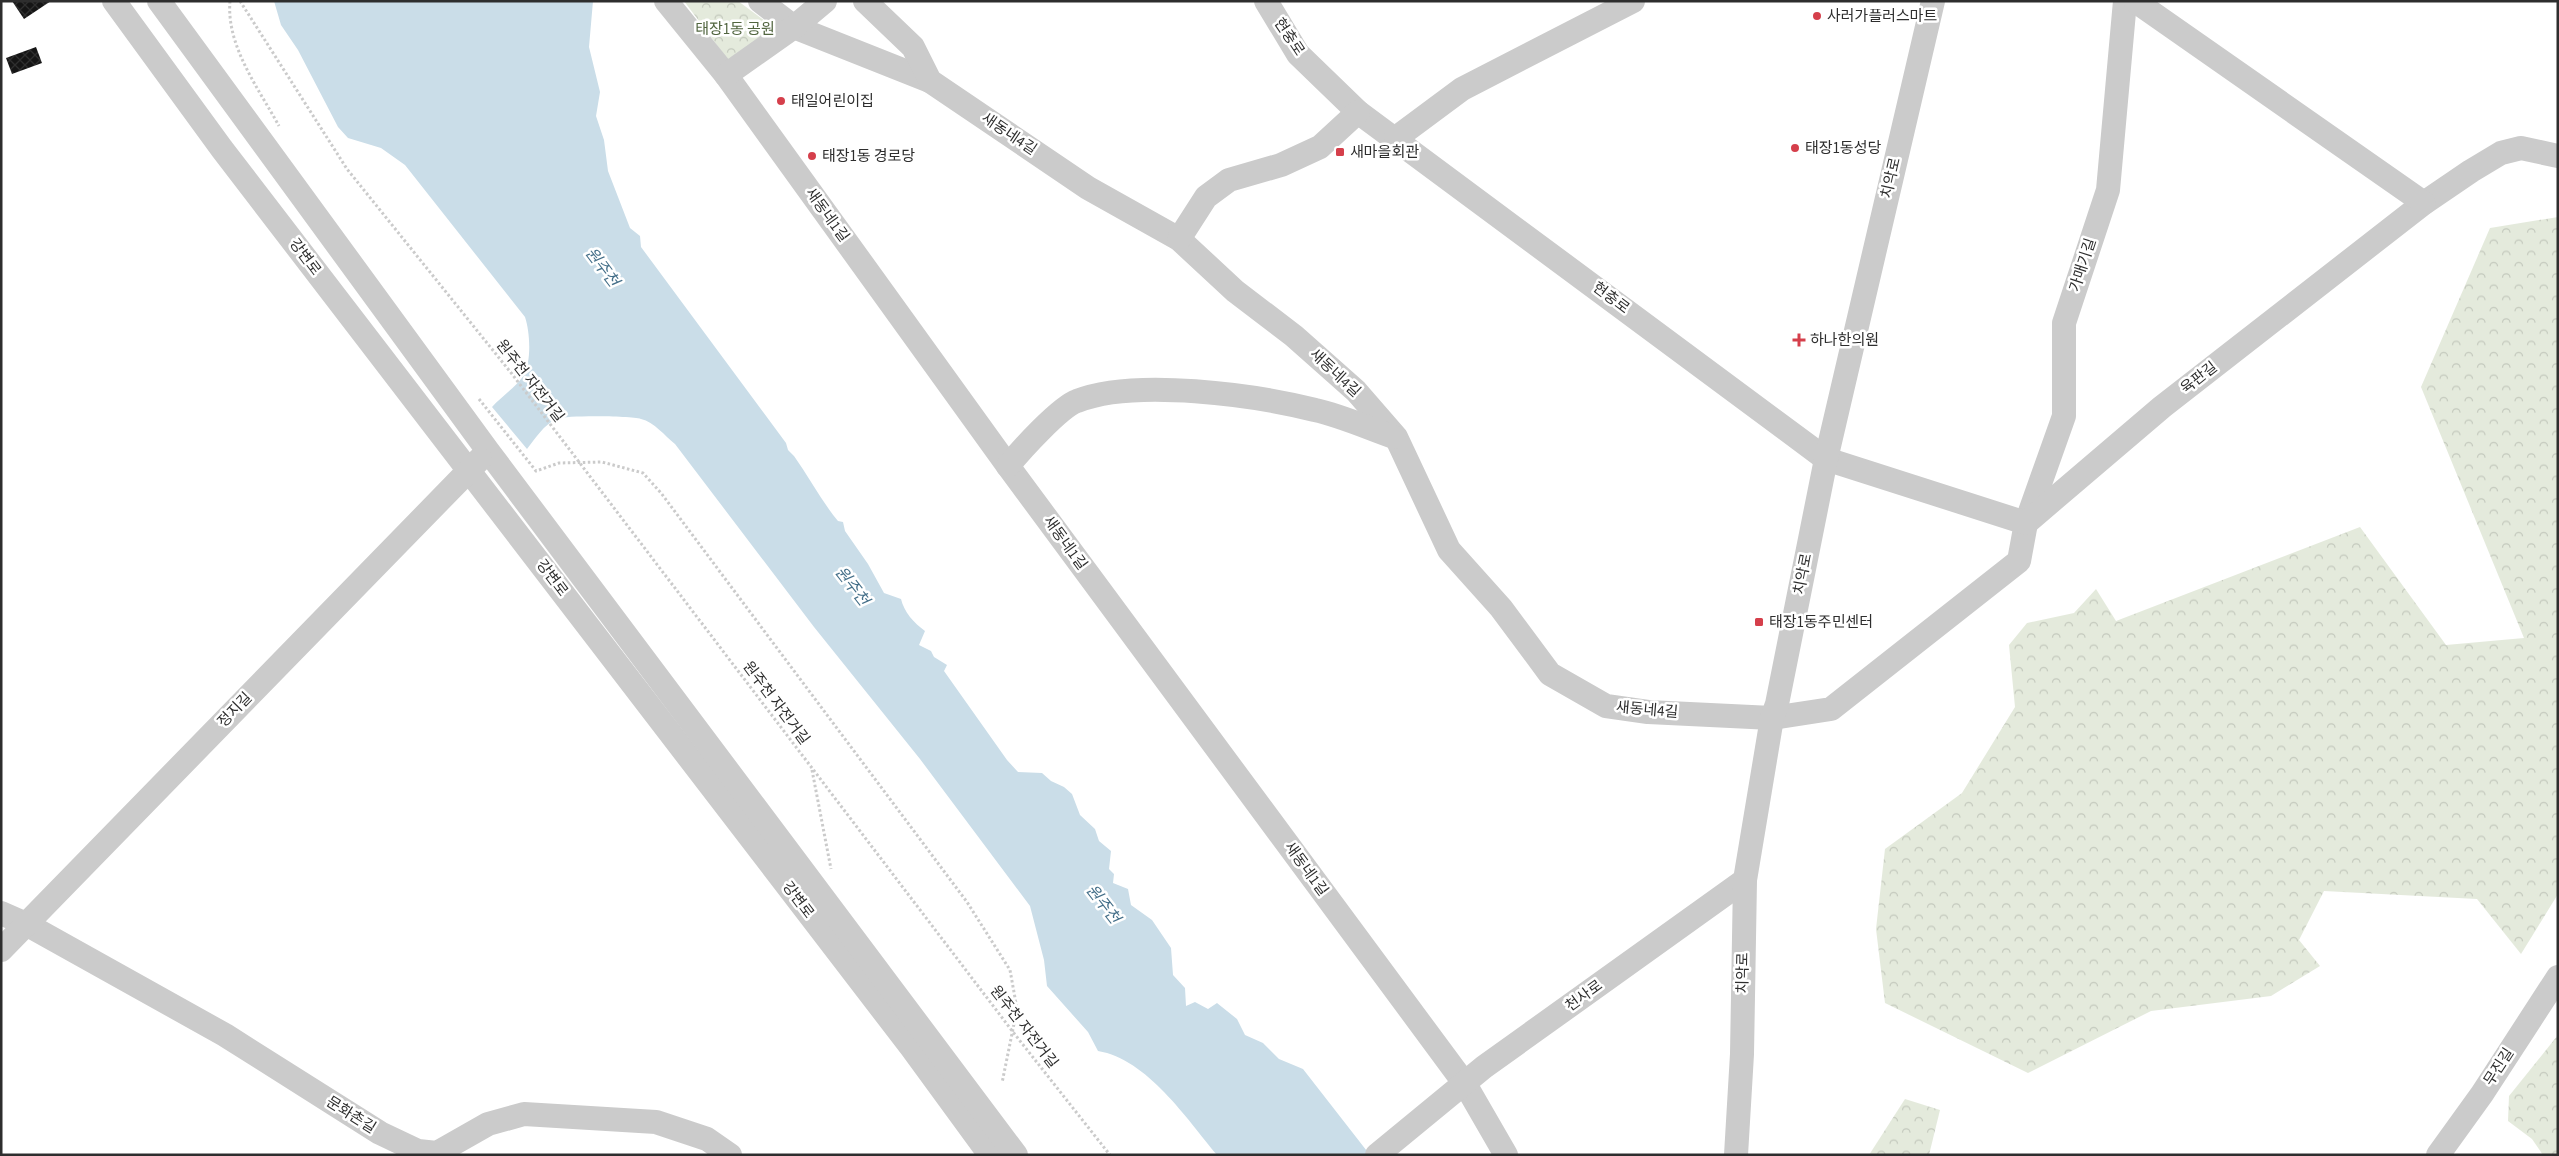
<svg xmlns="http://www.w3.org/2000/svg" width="2559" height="1156" viewBox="0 0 2559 1156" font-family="'Source Sans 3','Noto Sans KR',sans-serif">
	<defs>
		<pattern id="forest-crowns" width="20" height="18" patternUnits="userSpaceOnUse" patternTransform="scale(1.25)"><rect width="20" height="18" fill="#e4eadc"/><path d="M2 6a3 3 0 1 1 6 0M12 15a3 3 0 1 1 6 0" fill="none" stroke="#c4c9bd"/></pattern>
		<pattern id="building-cross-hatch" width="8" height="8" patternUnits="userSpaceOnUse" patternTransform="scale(1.25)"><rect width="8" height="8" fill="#151515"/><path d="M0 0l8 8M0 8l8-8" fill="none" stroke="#2f2f2f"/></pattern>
	</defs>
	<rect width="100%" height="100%" fill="#fff"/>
	<g fill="url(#forest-crowns)">
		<polygon points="684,1 738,1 776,29 731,64"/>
		<polygon points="2558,217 2558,894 2521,954 2477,899 2324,891 2299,940 2320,966 2271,996 2151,1011 2028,1073 1885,1003 1876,929 1885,849 1962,793 2015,707 2009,645 2027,623 2074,613 2096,589 2116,621 2360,527 2446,645 2524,638 2421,387 2490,228"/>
		<polygon points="2558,1035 2558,1155 2543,1155 2532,1139 2508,1121 2509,1096"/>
		<polygon points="1905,1099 1940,1110 1929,1155 1869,1155"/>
	</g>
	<path fill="#cadde8" d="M 274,1 L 593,1 L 589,47 L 600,92 L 596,116 L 604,140 L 608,171 L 630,228 L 640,236 L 641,247 L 786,443 L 788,450 L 794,456 C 809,477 822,502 838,521 L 843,522 L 845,531 L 868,564 L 884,593 L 901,599 C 904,612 914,623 925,631 L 919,645 L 931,651 L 934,657 L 947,665 L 944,671 L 1007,760 L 1018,772 L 1042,773 L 1051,781 L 1064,787 L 1072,794 L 1080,815 L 1095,829 L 1099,841 L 1111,851 L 1109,869 L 1114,874 L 1113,883 L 1128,889 L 1131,905 L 1152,920 L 1171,948 L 1173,975 L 1185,988 L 1186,1006 L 1195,1002 L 1208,1009 L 1217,1003 L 1237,1019 L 1245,1035 L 1263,1043 L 1279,1059 L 1303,1069 L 1370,1155 L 1217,1155 C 1187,1119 1147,1059 1098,1051 L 1088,1032 L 1047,986 L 1044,960 L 1030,906 L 920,759 L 814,627 L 675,444 C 665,436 654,422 641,419 C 630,416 567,415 557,419 C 544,424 535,439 527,449 L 492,407 C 501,397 516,387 523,376 C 532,362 530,332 525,317 L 405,165 L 381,148 L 348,138 L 338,127 L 298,50 L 281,25 Z"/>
	<g fill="url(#building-cross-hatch)">
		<polygon points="12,1 51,1 24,19"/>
		<polygon points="36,47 42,63 12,74 6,58"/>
	</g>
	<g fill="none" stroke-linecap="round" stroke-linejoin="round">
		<g stroke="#cbcbcb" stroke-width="3" stroke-dasharray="2.5 2.5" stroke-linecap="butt">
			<path d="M 230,1 C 226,46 259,89 279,126"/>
			<polyline points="240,1 347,169 512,374 1013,1032 1110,1155"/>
			<polyline points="479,399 536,471 559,463 602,462 643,473 661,493 967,902 1010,970 1017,1009 1002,1083"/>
			<polyline points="812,770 831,869"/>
		</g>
		<g stroke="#cbcbcb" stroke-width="24">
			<polyline points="114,1 222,149 911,1047 990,1155"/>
			<polyline points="159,1 488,451 1016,1155"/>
			<polyline points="666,1 726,75 1008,466 1465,1084 1506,1155"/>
			<polyline points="760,1 794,27 930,81"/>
			<polyline points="865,1 913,47 930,81 1088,188 1179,239 1235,291 1294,336 1356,391 1396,437 1449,550 1501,608 1550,674 1606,706 1648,712 1772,718 1831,709 2019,561 2026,523 2064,416 2064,323 2108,190 2125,1"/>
			<polyline points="1266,1 1298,54 1358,112 1826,459 2026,523 2162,407 2424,203 2471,171 2501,153 2521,148 2558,156"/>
			<polyline points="2135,1 2424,203"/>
			<polyline points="726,75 794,27 825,1"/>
			<polyline points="1396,138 1462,89 1633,1"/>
			<polyline points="1179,239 1206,197 1229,180 1281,165 1320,147 1358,112"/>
			<path d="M 1008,466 C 1021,450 1060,407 1077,401 C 1135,378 1255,395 1315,410 C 1342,416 1368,428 1394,437"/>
			<polyline points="1,913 26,924 225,1035 380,1133 418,1151 437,1153 488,1124 524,1114 656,1122 707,1139 730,1155"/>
			<polyline points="1,950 480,459"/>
			<polyline points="1377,1155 1484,1067 1745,880"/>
			<polyline points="1736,1155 1742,1054 1745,880 1772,718 1777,704 1826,459 1933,1"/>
			<polyline points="2438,1155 2482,1094 2558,977"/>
		</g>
	</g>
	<g fill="#d53f4b" stroke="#fff" stroke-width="2">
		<circle cx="1817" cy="16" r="5"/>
		<circle cx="781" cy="101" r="5"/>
		<circle cx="1795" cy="148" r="5"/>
		<rect x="1335" y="147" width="10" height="10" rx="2.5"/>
		<circle cx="812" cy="156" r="5"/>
		<path d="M1796.5 332.5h5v5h5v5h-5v5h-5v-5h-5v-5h5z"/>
		<rect x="1754" y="617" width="10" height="10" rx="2.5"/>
	</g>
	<g text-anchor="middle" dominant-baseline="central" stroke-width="5" stroke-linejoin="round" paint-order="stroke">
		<g font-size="15" fill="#2e2e2e" stroke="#fff" text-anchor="start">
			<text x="1827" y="16">사러가플러스마트</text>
			<text x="791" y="101">태일어린이집</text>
			<text x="1805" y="148">태장1동성당</text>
			<text x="1350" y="152">새마을회관</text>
			<text x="822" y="156">태장1동 경로당</text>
			<text x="1810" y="340">하나한의원</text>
			<text x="1769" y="622">태장1동주민센터</text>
		</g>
		<g font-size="15" fill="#51653f" stroke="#fff">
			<text x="735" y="29">태장1동 공원</text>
		</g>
		<g font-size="15" fill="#2e2e2e" stroke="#fff">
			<text transform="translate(1289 37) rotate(56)">현충로</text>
			<text transform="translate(1009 134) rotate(34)">새동네4길</text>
			<text transform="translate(1891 178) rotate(-77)">치악로</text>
			<text transform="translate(827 215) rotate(54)">새동네1길</text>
			<text transform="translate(305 257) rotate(53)">강변로</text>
			<text transform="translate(2083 265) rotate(-72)">가매기길</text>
			<text transform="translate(1611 298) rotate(37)">현충로</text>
			<text transform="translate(1335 373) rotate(43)">새동네4길</text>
			<text transform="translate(2199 378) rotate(-38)">육판길</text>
			<text transform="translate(530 381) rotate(52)">원주천 자전거길</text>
			<text transform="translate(1065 543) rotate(54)">새동네1길</text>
			<text transform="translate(1803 574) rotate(-79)">치악로</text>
			<text transform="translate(552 578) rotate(53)">강변로</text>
			<text transform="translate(776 703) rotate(53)">원주천 자전거길</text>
			<text transform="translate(235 710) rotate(-46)">정지길</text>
			<text transform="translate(1647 710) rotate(5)">새동네4길</text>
			<text transform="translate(1306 869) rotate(54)">새동네1길</text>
			<text transform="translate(798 900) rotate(53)">강변로</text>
			<text transform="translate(1743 973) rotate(-89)">치악로</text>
			<text transform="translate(1584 996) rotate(-36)">천사로</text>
			<text transform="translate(1024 1027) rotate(52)">원주천 자전거길</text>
			<text transform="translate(2499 1067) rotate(-57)">무진길</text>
			<text transform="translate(351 1115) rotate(32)">문화촌길</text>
		</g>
		<g font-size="16" font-style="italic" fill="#436e88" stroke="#fff">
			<text transform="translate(602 267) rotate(53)">원주천</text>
			<text transform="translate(852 586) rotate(52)">원주천</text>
			<text transform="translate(1103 904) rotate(52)">원주천</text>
		</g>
	</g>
	<rect width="2559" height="1156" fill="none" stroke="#2e2e2e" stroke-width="5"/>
</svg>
